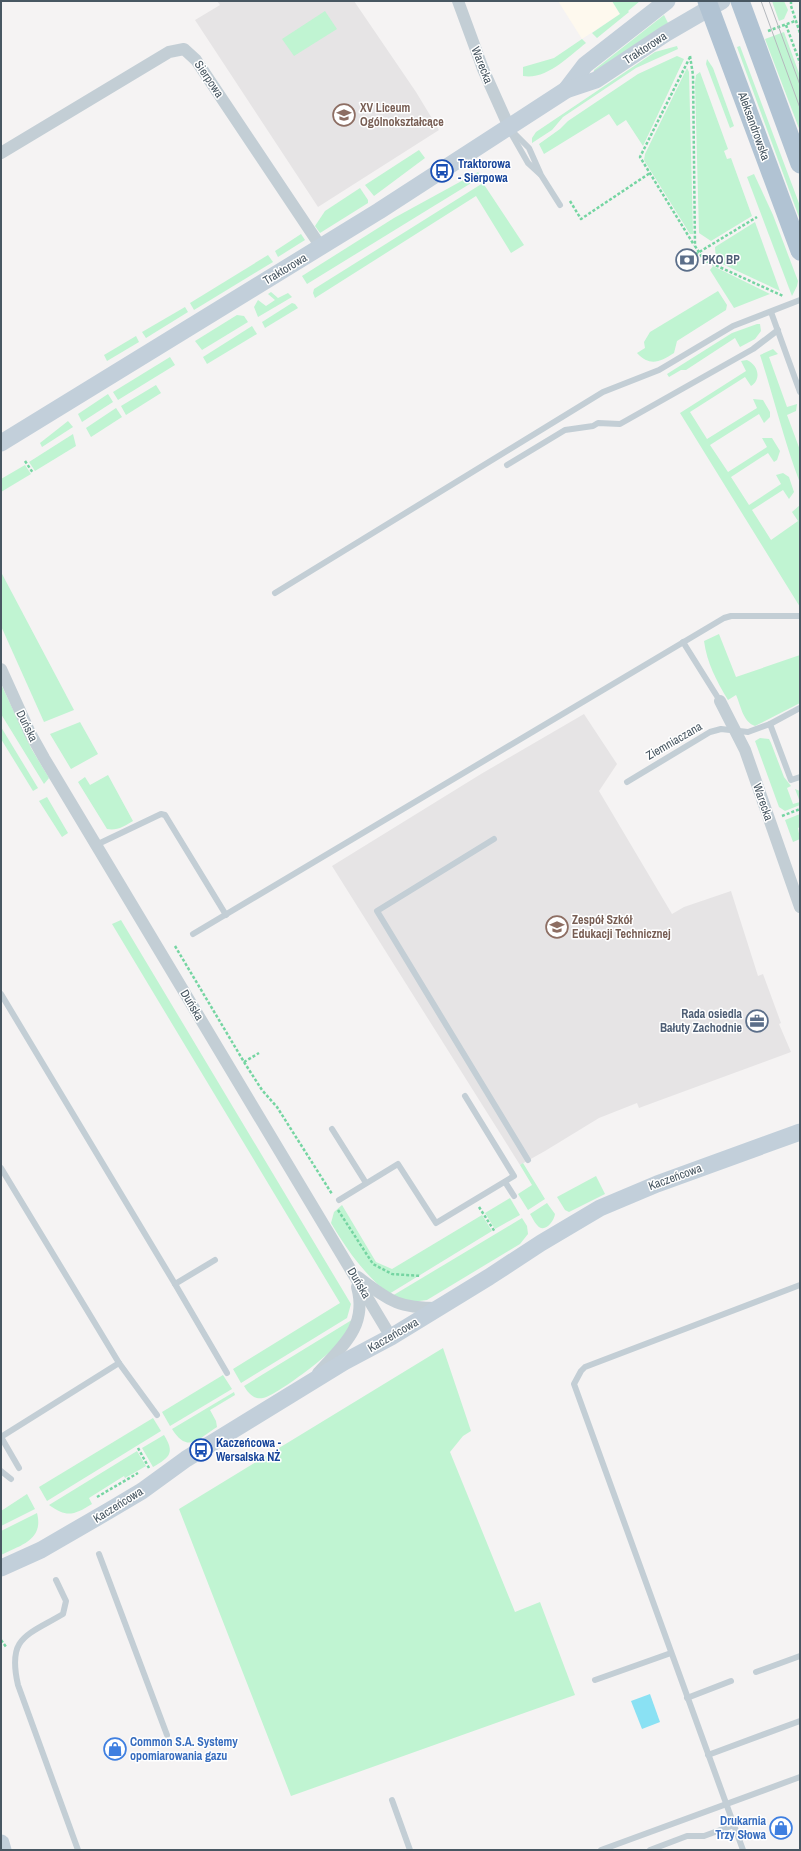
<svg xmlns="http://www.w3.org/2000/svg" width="801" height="1851" viewBox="0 0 801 1851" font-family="'Archivo Narrow',sans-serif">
	<rect width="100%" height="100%" fill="#f5f3f3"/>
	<polygon fill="#fef9ee" points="558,1 612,1 620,14 582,39"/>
	<g fill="#e6e4e5">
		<polygon points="217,1 354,1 416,92 439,130 318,207 195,20 220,5"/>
		<polygon points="584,714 617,764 599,791 672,914 684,907 731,891 758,976 763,974 781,1023 779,1024 791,1052 647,1105 639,1108 637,1103 599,1118 545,1151 520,1165 332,866 481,774"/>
	</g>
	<g fill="#c0f4d2">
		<polygon points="612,1 640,1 628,11 629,12 597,38 592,33 620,14"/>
		<polygon points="772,1 784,1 788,10 784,19 779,21"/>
		<polygon points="325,11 337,29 294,56 282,39"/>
		<polygon points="664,15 668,23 594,72 594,70"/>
		<polygon points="784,32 800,76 800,131 765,39"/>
		<path d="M 582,39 L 586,43 C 569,56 547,80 523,76 L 523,67 L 554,58 Z"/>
		<polygon points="677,46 678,49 636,68 563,117 552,130 532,143 532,138 536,132 655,52"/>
		<polygon points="740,46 800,206 800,220 737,47"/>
		<polygon points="677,56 684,59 643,146 626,120 617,126 609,114 544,154 539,144 560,129 568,121 638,74"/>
		<polygon points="707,59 713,68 734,126 730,128 706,64"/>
		<polygon points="687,68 689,72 693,234 690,234 644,160 645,154"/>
		<polygon points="700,72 728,149 724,151 727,159 731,158 752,216 711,241 699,233 695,83 696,75"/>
		<polygon points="419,150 425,158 374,196 365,185"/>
		<polygon points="478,172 481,177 307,284 302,276 394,218"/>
		<polygon points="754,174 773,215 798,281 797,286 792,296 747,177"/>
		<polygon points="483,183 524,245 511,253 476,196 315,298 313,293 314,289"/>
		<polygon points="360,188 368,200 368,203 320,233 315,226 325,211"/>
		<polygon points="755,222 780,291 716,261 715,247"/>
		<polygon points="301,234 305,240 278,257 275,251"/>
		<polygon points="268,255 273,262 194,310 190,303"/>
		<polygon points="713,266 770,294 734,308 710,270"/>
		<path d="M 718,291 L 727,305 L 726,310 L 677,341 L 674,353 C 660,362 650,367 637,353 L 645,348 L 644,342 L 650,332 Z"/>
		<polygon points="271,292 278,298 288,293 292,297 258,317 254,307 258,300 266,306 275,300 268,294"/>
		<polygon points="292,303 295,304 298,308 265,328 262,322"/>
		<polygon points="185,307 188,312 146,338 142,332"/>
		<polygon points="237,315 244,316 248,322 202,350 195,341"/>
		<polygon points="757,324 760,324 761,331 755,339 740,347 735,338 686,370 681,370 669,377 667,374 732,333"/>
		<polygon points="252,326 257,334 207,364 203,357"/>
		<polygon points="136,336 139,342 107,361 104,355"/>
		<path d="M 773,349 L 778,354 L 769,357 L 787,407 L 797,404 L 796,411 L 787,415 L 800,450 L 800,483 C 784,441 774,398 760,355 Z"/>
		<polygon points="170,357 175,365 118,400 113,392"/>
		<path d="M 747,360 C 758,365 762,379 751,386 L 745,377 L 690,412 L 707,439 L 757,408 L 753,399 L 763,400 L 770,412 L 770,417 L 764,423 L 759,414 L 710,445 L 728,472 L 767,447 L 762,438 L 772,438 L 780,451 L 777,460 L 774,462 L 768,453 L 731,477 L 749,505 L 781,484 L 776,475 L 783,473 L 789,477 L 794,492 L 789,499 L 783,490 L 752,510 L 771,540 L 798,521 L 792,512 L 800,505 L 800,607 L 680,413 L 746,371 L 741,361 Z"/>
		<polygon points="156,385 161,393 126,415 121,406"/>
		<polygon points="108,394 113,402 82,422 78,414"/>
		<polygon points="116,408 122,417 91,437 86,428"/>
		<polygon points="68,421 73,427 42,447 40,443"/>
		<polygon points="73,434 76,446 35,471 29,462"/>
		<polygon points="25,465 31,474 1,492 1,479"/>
		<polygon points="1,572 74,710 44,722 1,626"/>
		<path d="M 719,634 L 736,677 L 800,655 L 800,703 L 755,726 C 743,722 741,706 736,695 L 728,700 C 716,680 707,663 704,641 Z"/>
		<polygon points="1,684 31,748 49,778 44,784 1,714"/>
		<polygon points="80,722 98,754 71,769 50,734"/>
		<polygon points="1,727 38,788 33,791 1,739"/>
		<polygon points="760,738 769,739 771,743 784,777 791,786 787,788 793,804 800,802 795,789 800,791 800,805 785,811 779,807 755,741"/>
		<path d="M 108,775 L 133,821 C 125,826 117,831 107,829 L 78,782 L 85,777 L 90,785 Z"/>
		<polygon points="47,797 68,833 62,837 39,801"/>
		<polygon points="800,814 800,827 798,828 800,839 793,842 785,820"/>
		<polygon points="121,920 351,1304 347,1318 241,1383 233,1369 340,1303 112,924"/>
		<polygon points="523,1163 545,1199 528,1210 518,1194 532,1185 520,1165"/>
		<polygon points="596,1176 605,1194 569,1212 565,1210 557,1197"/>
		<polygon points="510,1198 520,1215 495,1229 485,1213"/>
		<path d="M 547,1203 L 555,1214 C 554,1222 544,1234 537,1225 C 534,1222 532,1217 530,1214 Z"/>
		<path d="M 342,1205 L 376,1262 L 392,1269 L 482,1215 L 492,1231 L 389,1294 C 364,1274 347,1250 331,1223 L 334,1212 Z"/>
		<polygon points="522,1218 527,1226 528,1234 520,1244 427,1300 412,1302 392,1296"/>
		<path d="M 355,1318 C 349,1327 344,1336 338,1344 C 329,1355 276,1396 263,1398 C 254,1400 248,1393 244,1386 Z"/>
		<polygon points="443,1348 471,1431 463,1436 450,1452 515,1612 540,1602 575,1695 291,1796 179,1509"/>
		<polygon points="223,1375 232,1389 170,1426 162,1412"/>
		<path d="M 234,1392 L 235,1395 L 210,1410 L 216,1421 L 217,1427 C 198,1439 188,1454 172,1429 Z"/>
		<polygon points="153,1418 161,1431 47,1501 39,1487"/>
		<path d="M 164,1435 C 175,1453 170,1457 153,1467 L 142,1448 Z"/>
		<path d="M 137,1451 L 146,1466 L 125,1478 L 124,1476 L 89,1498 L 92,1504 C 74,1515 67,1518 49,1505 Z"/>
		<polygon points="27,1494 35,1509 1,1526 1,1511"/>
		<path d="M 37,1513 C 44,1540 21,1545 1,1555 L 1,1531 Z"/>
	</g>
	<polygon fill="#8ae1f3" points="650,1694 660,1722 642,1729 631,1701"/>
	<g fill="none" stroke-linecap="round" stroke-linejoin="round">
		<g stroke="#75d5a2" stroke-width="2.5" stroke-dasharray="3 2" stroke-linecap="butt">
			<polyline points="791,1 791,6 800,33"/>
			<polyline points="786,25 800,63"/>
			<polyline points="768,31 795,21"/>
			<polyline points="690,56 693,75 695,246 704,260 783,296"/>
			<polyline points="690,57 640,157 694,245"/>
			<polyline points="570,201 581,219 650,173"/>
			<polyline points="691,257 757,217"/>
			<polyline points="25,461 33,473"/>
			<polyline points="782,816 800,809"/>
			<polyline points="175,946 244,1062 262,1090 277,1107 332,1194"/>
			<polyline points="244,1062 259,1053"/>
			<polyline points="479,1207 495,1232"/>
			<polyline points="338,1210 373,1264 392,1274 421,1276"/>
			<polyline points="138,1448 149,1468"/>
			<polyline points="97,1497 138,1473"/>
			<polyline points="1,1640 7,1648"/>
		</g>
		<g stroke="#c3ced5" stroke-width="6">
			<polyline points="509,128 529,148 541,175 560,205"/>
			<polyline points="512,135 528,163 540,174"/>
			<polyline points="771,312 800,392"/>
			<polyline points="507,465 565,430 593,426 598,423 620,424 753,349 778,330"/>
			<polyline points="275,593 603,392 659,370 733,326 800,300"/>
			<polyline points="683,642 720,701"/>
			<polyline points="800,708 770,724 791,780 800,777"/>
			<polyline points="627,782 710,732 721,729 748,732 770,724"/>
			<polyline points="494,839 377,911 528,1160"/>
			<polyline points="96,845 161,814 165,815 226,915"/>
			<polyline points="193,934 724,618 731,616 800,616"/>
			<polyline points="1,994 175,1284 215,1260"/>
			<polyline points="332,1129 366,1183"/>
			<polyline points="1,1168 119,1363 1,1437"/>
			<polyline points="505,1182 514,1196"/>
			<polyline points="339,1200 398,1164 436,1223 514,1176 465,1096"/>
			<polyline points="175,1284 227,1373"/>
			<polyline points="119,1363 157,1415"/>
			<polyline points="1,1437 19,1468"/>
			<polyline points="1,1471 11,1479"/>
			<polyline points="99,1554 167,1735"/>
			<path d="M 56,1580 L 66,1601 L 63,1614 C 26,1636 7,1637 18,1685 L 78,1850"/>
			<polyline points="756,1672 800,1656"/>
			<polyline points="595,1680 671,1653"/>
			<polyline points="687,1698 731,1681"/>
			<polyline points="708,1755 800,1721"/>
			<polyline points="392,1800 410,1850"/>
			<polyline points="601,1850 800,1777"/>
			<polyline points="650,1850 687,1836 704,1836 734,1825"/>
			<polyline points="743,1850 574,1384 581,1371 585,1367 800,1285"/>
		</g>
		<g stroke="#c3ced5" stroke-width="12">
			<polyline points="458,1 483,69 509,127"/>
			<polyline points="1,153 169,52 184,49 196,60 321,247"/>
			<polyline points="1,669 30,733 44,758 391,1337"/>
			<polyline points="720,701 745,750 800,907"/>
			<path d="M 358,1277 C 390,1301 397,1308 438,1308"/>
			<path d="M 318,1373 C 342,1346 368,1327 357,1287"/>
		</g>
		<g stroke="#c2cfda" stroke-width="17">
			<polyline points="566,90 585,65 667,1"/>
			<polyline points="1,443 379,211 566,90 596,80 665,34 722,1"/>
			<polyline points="1,1568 41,1550 110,1510 142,1491 186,1459 344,1362 391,1337 489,1277 541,1243 600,1208 657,1184 800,1132"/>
			<polyline points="1,1843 3,1850"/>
		</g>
		<g stroke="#b1c3d3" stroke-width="19">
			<polyline points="707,1 800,251"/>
			<polyline points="740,1 800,164"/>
		</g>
		<g stroke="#b4b8bd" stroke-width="1">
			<polyline points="761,1 800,108"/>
			<polyline points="769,1 800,85"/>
		</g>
	</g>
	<defs>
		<g id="school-ring" transform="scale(1.15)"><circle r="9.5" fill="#fff" stroke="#8d6e63" stroke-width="1.5"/><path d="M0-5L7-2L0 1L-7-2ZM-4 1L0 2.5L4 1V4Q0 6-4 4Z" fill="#8d6e63"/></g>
		<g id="bus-ring" transform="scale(1.15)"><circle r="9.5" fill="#fff" stroke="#1a4fb4" stroke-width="1.5"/><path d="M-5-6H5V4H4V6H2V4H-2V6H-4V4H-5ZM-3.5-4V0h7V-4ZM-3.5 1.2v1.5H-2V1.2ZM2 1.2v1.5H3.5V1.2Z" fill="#1a4fb4"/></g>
		<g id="bank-ring" transform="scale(1.15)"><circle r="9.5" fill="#fff" stroke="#5c6f8a" stroke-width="1.5"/><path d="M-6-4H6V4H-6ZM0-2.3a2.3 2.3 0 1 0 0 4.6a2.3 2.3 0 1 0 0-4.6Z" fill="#5c6f8a"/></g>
		<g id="office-ring" transform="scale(1.15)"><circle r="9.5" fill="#fff" stroke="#5c6f8a" stroke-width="1.5"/><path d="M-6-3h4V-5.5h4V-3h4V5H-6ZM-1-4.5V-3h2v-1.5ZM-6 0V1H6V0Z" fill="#5c6f8a"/></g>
		<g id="shop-ring" transform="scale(1.15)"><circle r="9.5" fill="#fff" stroke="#3f7fe0" stroke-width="1.5"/><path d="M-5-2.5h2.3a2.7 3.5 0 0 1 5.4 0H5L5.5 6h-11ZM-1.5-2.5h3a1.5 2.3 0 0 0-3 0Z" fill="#3f7fe0"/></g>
	</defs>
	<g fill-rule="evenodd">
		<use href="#school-ring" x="344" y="115"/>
		<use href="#bus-ring" x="442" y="171"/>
		<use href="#bank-ring" x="687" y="260"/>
		<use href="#school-ring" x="557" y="927"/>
		<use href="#office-ring" x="757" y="1021"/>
		<use href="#bus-ring" x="201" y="1450"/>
		<use href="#shop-ring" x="115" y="1749"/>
		<use href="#shop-ring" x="781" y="1828"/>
	</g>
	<g text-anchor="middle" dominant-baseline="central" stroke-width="3" stroke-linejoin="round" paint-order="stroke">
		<g font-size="12" fill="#485762" stroke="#fff">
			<text transform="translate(645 48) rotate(-33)">Traktorowa</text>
			<text transform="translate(482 65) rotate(69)">Warecka</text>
			<text transform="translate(209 79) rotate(56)">Sierpowa</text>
			<text transform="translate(754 126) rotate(70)">Aleksandrowska</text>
			<text transform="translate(285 269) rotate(-31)">Traktorowa</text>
			<text transform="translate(27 726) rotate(64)">Duńska</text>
			<text transform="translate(674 741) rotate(-30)">Ziemniaczana</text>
			<text transform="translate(763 802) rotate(71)">Warecka</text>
			<text transform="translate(192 1005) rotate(59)">Duńska</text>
			<text transform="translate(675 1177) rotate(-20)">Kaczeńcowa</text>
			<text transform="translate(359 1283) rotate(59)">Duńska</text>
			<text transform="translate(393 1335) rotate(-30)">Kaczeńcowa</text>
			<text transform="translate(118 1505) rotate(-32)">Kaczeńcowa</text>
		</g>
		<g font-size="12" font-weight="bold" fill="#785e54" stroke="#fff" text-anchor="start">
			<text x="360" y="108">XV Liceum<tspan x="360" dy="14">Ogólnokształcące</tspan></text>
			<text x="572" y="920">Zespół Szkół<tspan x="572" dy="14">Edukacji Technicznej</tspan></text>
		</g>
		<g font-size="12" font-weight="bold" fill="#164399" stroke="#fff" text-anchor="start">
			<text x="458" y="164">Traktorowa<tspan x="458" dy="14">- Sierpowa</tspan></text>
			<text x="216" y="1443">Kaczeńcowa -<tspan x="216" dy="14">Wersalska NŻ</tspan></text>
		</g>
		<g font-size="12" font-weight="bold" fill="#4e5e75" stroke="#fff" text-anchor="start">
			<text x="702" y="260">PKO BP</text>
			<text x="742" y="1014" text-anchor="end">Rada osiedla<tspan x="742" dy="14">Bałuty Zachodnie</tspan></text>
		</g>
		<g font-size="12" font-weight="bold" fill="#366cbe" stroke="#fff" text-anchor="start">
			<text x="130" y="1742">Common S.A. Systemy<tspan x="130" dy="14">opomiarowania gazu</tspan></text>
			<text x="766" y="1821" text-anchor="end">Drukarnia<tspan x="766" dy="14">Trzy Słowa</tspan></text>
		</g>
	</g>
	<rect width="801" height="1851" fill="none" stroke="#485762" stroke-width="4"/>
</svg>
